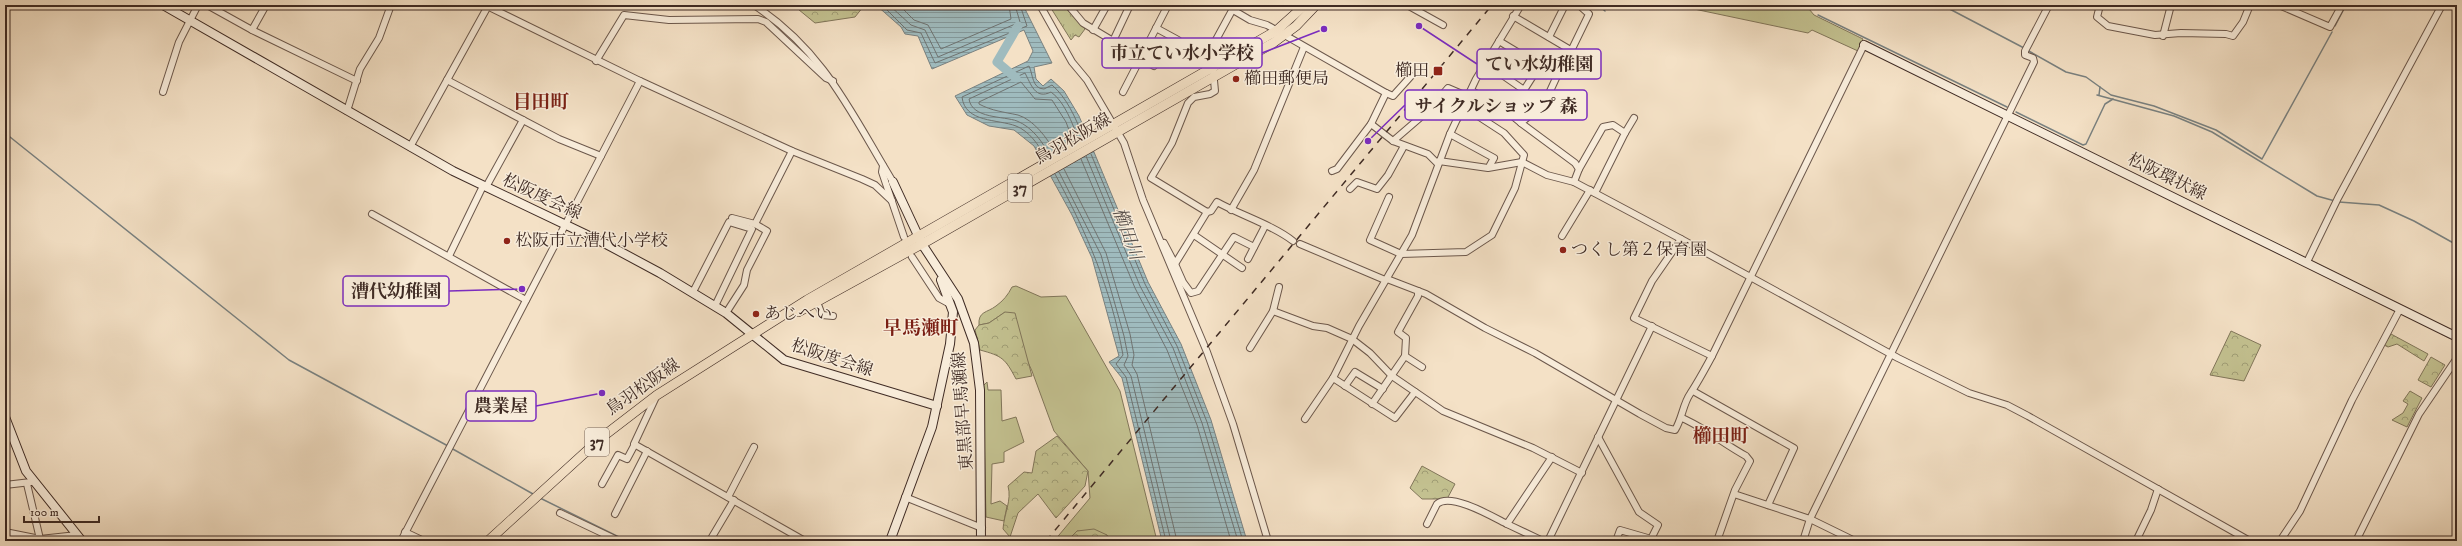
<svg xmlns="http://www.w3.org/2000/svg" width="2462" height="546" viewBox="0 0 2462 546" font-family="'IM FELL DW Pica','Noto Serif JP',serif">
	<defs>
		<pattern id="forest-crowns" width="20" height="18" patternUnits="userSpaceOnUse"><rect width="20" height="18" fill="#c3c190"/><path d="M2 6a3 3 0 1 1 6 0M12 15a3 3 0 1 1 6 0" fill="none" stroke="#a09d75"/></pattern>
		<pattern id="park-tufts" width="24" height="20" patternUnits="userSpaceOnUse"><rect width="24" height="20" fill="#c3c190"/><path d="M3 7l-1-3M5 7V3M7 7l1-3M15 17l-1-3M17 17v-4M19 17l1-3" fill="none" stroke="#a09d75"/></pattern>
		<pattern id="water-rules" width="6" height="5" patternUnits="userSpaceOnUse"><rect width="6" height="5" fill="#9fbbbe"/><path d="M0 2.5h6" fill="none" stroke="#83989a"/></pattern>
	</defs>
	<rect width="100%" height="100%" fill="#f4e1c6"/>
	<filter id="stains"><feTurbulence type="fractalNoise" baseFrequency=".005" numOctaves="4"/><feColorMatrix values="0 0 0 0 .2 0 0 0 0 .09 0 0 0 0 .02 0 0 0 .5 -.17"/></filter>
	<radialGradient id="worn" r=".72"><stop offset=".6" stop-color="#630" stop-opacity="0"/><stop offset="1" stop-color="#630" stop-opacity=".3"/></radialGradient>
	<g fill="#c3c190" stroke="#81765a">
		<polygon points="1675,5 1796,5 1809,9 1814,15 1863,39 1858,51 1812,30 1808,33"/>
		<path d="M 1016,286 L 1041,297 L 1066,296 L 1120,391 L 1157,541 L 1109,541 L 1107,535 L 1077,531 L 1067,541 L 1054,541 L 1090,498 L 1088,471 L 1054,431 L 1032,371 L 1005,312 L 989,323 L 979,325 C 978,311 987,313 996,306 C 1003,301 1008,295 1012,287 Z"/>
		<polygon points="987,382 988,390 1001,390 1002,421 1016,417 1024,442 1004,452 1004,462 992,464 991,504 1000,501 1007,506 1004,521 986,517 983,386"/>
	</g>
	<g fill="url(#forest-crowns)" stroke="#81765a">
		<polygon points="793,5 863,5 863,7 855,17 815,23"/>
		<path d="M 1005,312 L 1015,313 L 1032,376 L 1016,379 C 1005,358 1002,356 980,350 L 975,330 L 979,325 L 989,323 Z"/>
		<polygon points="2231,331 2261,345 2244,381 2210,375"/>
		<polygon points="2391,334 2428,354 2424,361 2397,344 2388,347 2384,345"/>
		<polygon points="2431,357 2445,365 2431,387 2418,380"/>
		<polygon points="2410,391 2422,398 2407,427 2392,420 2403,413 2408,404 2403,401"/>
		<path d="M 1057,436 L 1088,471 L 1085,486 L 1056,518 L 1038,494 L 1018,513 L 1010,537 L 1003,529 C 1004,514 1012,500 1008,486 L 1024,472 L 1032,473 L 1036,451 Z"/>
		<polygon points="1422,466 1455,484 1447,499 1422,499 1410,488"/>
		<polygon points="1094,529 1107,535 1109,541 1067,541 1077,531"/>
	</g>
	<polygon fill="url(#park-tufts)" stroke="#81765a" points="1049,5 1063,5 1085,29 1079,37 1075,35 1071,40"/>
	<polygon fill="url(#water-rules)" stroke="#798180" points="876,5 1023,5 1052,63 1034,67 1036,79 1043,86 1051,79 1064,91 1079,116 1148,282 1181,344 1211,420 1247,541 1162,541 1122,378 1109,362 1119,356 1092,258 1072,215 1034,146 1014,130 989,126 967,115 955,96 1028,61 1033,51 1024,30 932,69 918,36 905,34 901,27"/>
	<g fill="none" stroke-linecap="round" stroke-linejoin="round">
		<g stroke="#6f7371" stroke-width="1">
			<polyline points="882,5 907,30 921,33 935,63 1027,26 1020,5"/>
			<polyline points="889,5 911,25 925,30 938,57 1020,22 1015,5"/>
			<polyline points="899,5 914,20 928,25 941,49 1011,19 1009,5"/>
			<path d="M 1055,152 C 1047,138 1034,120 1018,115 C 1004,112 992,111 979,104 L 979,102 L 1021,82 L 1035,99 L 1052,100 L 1066,122 L 1073,141"/>
			<polyline points="1091,154 1145,284 1177,346 1207,422 1243,541"/>
			<path d="M 1049,155 C 1043,142 1032,127 1017,121 C 1004,116 972,119 969,99 L 1025,73 C 1031,84 1035,100 1051,92 C 1065,102 1072,123 1078,138"/>
			<polyline points="1086,156 1140,286 1173,348 1202,423 1238,541"/>
			<path d="M 1045,157 C 1039,145 1029,131 1016,126 C 998,119 965,123 962,97 L 1029,66 C 1033,74 1032,89 1044,89 L 1052,85 C 1067,98 1075,117 1083,136"/>
			<polyline points="1081,159 1135,288 1167,350 1197,425 1231,541"/>
			<polyline points="1064,169 1106,253 1130,334 1134,355 1132,365 1137,374 1177,541"/>
			<polyline points="1059,172 1101,255 1124,336 1128,356 1124,365 1131,376 1171,541"/>
			<path d="M 1055,174 C 1087,233 1111,289 1123,355 L 1116,364 L 1126,377 L 1166,541"/>
		</g>
		<g stroke="#798180" stroke-width="1.5">
			<polyline points="1598,5 1605,11"/>
			<polyline points="1942,5 2024,48"/>
			<polyline points="1818,15 2007,107"/>
			<polyline points="2335,26 2346,5"/>
			<polyline points="2027,50 2066,72 2086,77 2111,95 2154,106 2216,130 2262,159 2332,32"/>
			<polyline points="2097,95 2174,116 2212,132 2317,196 2335,201"/>
			<polyline points="2099,95 2100,87"/>
			<polyline points="2016,112 2083,145 2086,144 2105,104 2113,99"/>
			<polyline points="5,133 289,360 448,446"/>
			<polyline points="2339,202 2379,205 2414,221 2457,245"/>
			<polyline points="451,448 533,494"/>
			<polyline points="540,498 627,541"/>
		</g>
		<polyline stroke="#9fbbbe" stroke-width="9" points="1016,78 997,62 1018,26"/>
		<g stroke="#6c584c" stroke-width="8">
			<g id="street">
				<polyline points="207,5 252,30 357,81"/>
				<polyline points="485,5 640,81 792,151 862,179 875,185 892,201"/>
				<path d="M 754,5 C 825,52 851,113 893,182"/>
				<polyline points="1040,5 1072,62 1087,80 1124,143 1143,200 1207,352 1233,424 1268,541"/>
				<polyline points="1068,5 1083,23 1113,41 1130,5"/>
				<polyline points="1407,5 1443,25"/>
				<polyline points="2100,5 2097,17 2108,26 2155,35 2181,33 2226,34 2233,36 2243,22 2250,5"/>
				<polyline points="2279,5 2330,27 2342,5"/>
				<polyline points="1233,10 1250,20 1267,25 1386,93 1393,96 1411,76"/>
				<polyline points="1513,16 1579,55"/>
				<polyline points="1156,28 1178,40"/>
				<polyline points="252,30 266,5"/>
				<polyline points="1093,30 1107,5"/>
				<polyline points="2163,36 2171,5"/>
				<polyline points="1549,37 1565,5"/>
				<polyline points="1113,41 1154,66"/>
				<polyline points="1499,41 1557,76 1545,102 1521,123 1575,163 1579,169 1574,182"/>
				<polyline points="1571,51 1589,14 1579,5"/>
				<polyline points="596,61 624,15 669,20 758,19 766,22 826,78 833,81"/>
				<polyline points="1485,63 1524,90 1540,65"/>
				<polyline points="447,80 559,139 601,156 640,81"/>
				<polyline points="1472,91 1504,110"/>
				<polyline points="163,92 179,42 198,5"/>
				<polyline points="1123,92 1168,5"/>
				<polyline points="1434,104 1458,118"/>
				<polyline points="347,111 360,69 379,38 391,5"/>
				<polyline points="1510,114 1521,123"/>
				<polyline points="1371,124 1393,141 1428,154 1438,164"/>
				<polyline points="1625,133 1634,118"/>
				<polyline points="1450,134 1494,158 1490,165"/>
				<polyline points="1393,141 1429,110 1448,88 1469,97"/>
				<polyline points="410,147 488,6"/>
				<polyline points="1439,161 1488,168 1522,162 1547,175 1574,182 1681,239 1898,358 1969,393 2007,405 2028,416 2250,541"/>
				<polyline points="883,166 882,172 904,237"/>
				<polyline points="1579,169 1603,127 1613,125 1625,133 1595,193"/>
				<polyline points="1332,171 1337,169 1371,124 1386,93"/>
				<polyline points="486,187 523,120"/>
				<polyline points="1350,189 1357,182 1377,189 1388,175 1404,146"/>
				<polyline points="1389,197 1370,240 1401,254 1466,252 1492,235 1515,188 1524,155 1504,133 1464,107"/>
				<polyline points="1231,210 1254,170 1304,47"/>
				<polyline points="1207,212 1151,178 1172,143 1188,103 1194,97 1210,94 1215,91 1211,49 1235,5"/>
				<polyline points="372,214 526,300"/>
				<polyline points="755,224 792,151"/>
				<polyline points="1194,235 1242,268"/>
				<polyline points="1562,236 1590,190"/>
				<polyline points="1681,239 1652,281 1634,318 1712,356"/>
				<path d="M 1164,243 L 1175,264 L 1207,212 L 1211,211 L 1217,202 C 1240,215 1273,225 1293,241"/>
				<polyline points="1300,244 1385,280"/>
				<polyline points="449,256 483,186"/>
				<polyline points="912,257 939,298 950,304"/>
				<polyline points="1248,259 1265,226"/>
				<polyline points="2307,262 2338,198 2442,5"/>
				<polyline points="1175,264 1183,282 1191,293 1198,291 1234,237 1254,247"/>
				<path d="M 1387,279 L 1426,294 L 1485,328 L 1535,353 L 1640,414 L 1666,428 L 1675,430 C 1682,419 1683,404 1690,394 C 1698,382 1705,369 1712,356 L 1864,45"/>
				<polyline points="693,292 729,222 752,229 715,306"/>
				<polyline points="817,302 822,315 833,316"/>
				<polyline points="1273,311 1313,326 1327,328 1352,339 1370,353 1392,376 1443,411 1533,448 1582,473"/>
				<polyline points="726,313 744,285 747,270 767,231 755,224 732,218"/>
				<polyline points="1250,348 1273,311 1279,287"/>
				<polyline points="1405,356 1422,367"/>
				<polyline points="1333,378 1395,418 1415,392"/>
				<polyline points="1345,386 1355,372 1383,389"/>
				<polyline points="1693,391 1794,448 1768,505"/>
				<polyline points="655,399 634,444 805,541"/>
				<polyline points="1372,404 1405,356 1406,338 1398,332 1418,296 1418,291"/>
				<path d="M 1682,418 C 1705,428 1724,444 1746,456 L 1750,461 L 1735,490 L 1717,541"/>
				<polyline points="1305,419 1333,378 1359,326 1412,235 1450,134 1476,79 1521,5"/>
				<polyline points="1598,437 1639,512 1658,525 1651,539"/>
				<polyline points="27,484 40,539"/>
				<polyline points="602,484 618,455 627,459 635,444"/>
				<polyline points="5,485 31,482"/>
				<polyline points="1734,494 1810,519 1855,541"/>
				<polyline points="728,497 754,447"/>
				<polyline points="905,497 982,528"/>
				<polyline points="560,513 619,541"/>
				<polyline points="615,514 647,451"/>
				<path d="M 1427,524 L 1437,504 C 1451,492 1493,517 1507,524"/>
				<polyline points="5,532 40,539 77,535"/>
				<polyline points="405,532 424,541"/>
				<polyline points="712,537 734,500"/>
				<polyline points="401,541 601,156"/>
				<polyline points="1543,541 1507,524 1552,457"/>
				<polyline points="1548,541 1652,326"/>
				<polyline points="1616,541 1620,530 1658,541"/>
				<polyline points="1803,541 1810,519 2034,62 2033,58 2025,55 2025,51 2049,5"/>
				<polyline points="2136,541 2151,510 2158,489"/>
				<polyline points="2280,541 2300,511 2352,400 2400,309"/>
				<polyline points="2356,541 2419,414 2457,358"/>
			</g>
		</g>
		<g stroke="#3f2b24" stroke-width="10">
			<g id="secondary">
				<polyline points="163,5 453,171 606,244 660,273 726,313 784,360 937,406"/>
				<polyline points="1864,45 2457,337"/>
				<polyline points="893,182 922,244 958,299 974,343 980,390 981,541"/>
				<polyline points="5,417 26,471 82,541"/>
				<polyline points="890,541 932,427 950,344 953,312 941,280"/>
			</g>
		</g>
		<g stroke="#3f2b24" stroke-width="10">
			<g id="primary">
				<polyline points="798,312 929,240 1273,43 1296,26 1316,5"/>
				<polyline points="488,541 601,438 657,395 807,300 1276,31 1305,5"/>
			</g>
		</g>
		<use href="#street" stroke="#f8ecda" stroke-width="6"/>
		<use href="#secondary" stroke="#f8ecda" stroke-width="8"/>
		<use href="#primary" stroke="#f4e1c6" stroke-width="9"/>
		<polyline stroke="#3f2b24" stroke-width="1.5" stroke-dasharray="7 7" stroke-linecap="butt" points="1046,541 1492,5"/>
	</g>
	<g fill="#8f2418" stroke="#f8ecda" stroke-width="1.5">
		<rect x="1433" y="66" width="10" height="10" rx="2"/>
		<circle cx="1236" cy="79" r="4"/>
		<circle cx="507" cy="241" r="4"/>
		<circle cx="1563" cy="250" r="4"/>
		<circle cx="756" cy="314" r="4"/>
	</g>
	<g text-anchor="middle" dominant-baseline="central" stroke-width="3" stroke-linejoin="round" paint-order="stroke">
		<g fill="#f8ecda" stroke="#76655b" stroke-width="1">
			<rect x="1008" y="174" width="24" height="28" rx="3"/>
			<rect x="585" y="428" width="24" height="28" rx="3"/>
		</g>
		<g font-size="16" font-weight="bold" fill="#3f2b24">
			<text x="1020" y="188">37</text>
			<text x="597" y="442">37</text>
		</g>
		<g font-size="17" fill="#3f2b24" stroke="#f8ecda" text-anchor="start">
			<text x="1429" y="71" text-anchor="end">櫛田</text>
			<text x="1244" y="79">櫛田郵便局</text>
			<text x="515" y="241">松阪市立漕代小学校</text>
			<text x="1571" y="250">つくし第２保育園</text>
			<text x="764" y="314">あじへい</text>
		</g>
		<g font-size="17" fill="#3f2b24" stroke="#f8ecda">
			<text transform="translate(1073 139) rotate(-30)">鳥羽松阪線</text>
			<text transform="translate(2167 177) rotate(26)">松阪環状線</text>
			<text transform="translate(542 197) rotate(25)">松阪度会線</text>
			<text transform="translate(832 358) rotate(18)">松阪度会線</text>
			<text transform="translate(643 387) rotate(-35)">鳥羽松阪線</text>
			<text transform="translate(963 411) rotate(-94)">東黒部早馬瀬線</text>
		</g>
		<g font-size="18" font-style="italic" fill="#574f4a" stroke="#f8ecda">
			<text transform="translate(1127 234) rotate(70)">櫛田川</text>
		</g>
		<g font-size="19" font-weight="bold" fill="#7a1f14" stroke="#f8ecda">
			<text x="541" y="102">目田町</text>
			<text x="921" y="328">早馬瀬町</text>
			<text x="1721" y="436">櫛田町</text>
		</g>
	</g>
	<path fill="none" stroke="#7b2cbf" stroke-width="1.5" d="M1324 29L1262 53M1419 26L1477 64M1368 141L1405 105M522 289L449 291M602 393L536 406"/>
	<g fill="#7b2cbf" stroke="#f8ecda" stroke-width="1.5">
		<circle cx="1324" cy="29" r="4"/>
		<circle cx="1419" cy="26" r="4"/>
		<circle cx="1368" cy="141" r="4"/>
		<circle cx="522" cy="289" r="4"/>
		<circle cx="602" cy="393" r="4"/>
	</g>
	<g fill="#f8ecda" stroke="#7b2cbf" stroke-width="1.5">
		<rect x="1102" y="38" width="160" height="30" rx="4"/>
		<rect x="1477" y="49" width="124" height="30" rx="4"/>
		<rect x="1405" y="90" width="182" height="30" rx="4"/>
		<rect x="343" y="276" width="106" height="30" rx="4"/>
		<rect x="466" y="391" width="70" height="30" rx="4"/>
	</g>
	<g font-size="18" text-anchor="middle" font-weight="bold" fill="#3f2b24">
		<text x="1182" y="59">市立てい水小学校</text>
		<text x="1539" y="70">てい水幼稚園</text>
		<text x="1496" y="112">サイクルショップ 森</text>
		<text x="396" y="297">漕代幼稚園</text>
		<text x="501" y="412">農業屋</text>
	</g>
	<rect width="2462" height="546" fill="none" stroke="#f4e1c6" stroke-width="20"/>
	<rect x="6" y="6" width="2450" height="534" fill="none" stroke="#3f2b24" stroke-width="2"/>
	<rect x="10" y="10" width="2442" height="526" fill="none" stroke="#3f2b24"/>
	<path d="M24 516v6h75v-6" fill="none" stroke="#3f2b24" stroke-width="2"/>
	<text x="30" y="516" font-size="12" fill="#3f2b24" stroke="#f8ecda" stroke-width="3" paint-order="stroke">100 m</text>
	<rect width="100%" height="100%" filter="url(#stains)"/>
	<rect width="100%" height="100%" fill="url(#worn)"/>
</svg>
